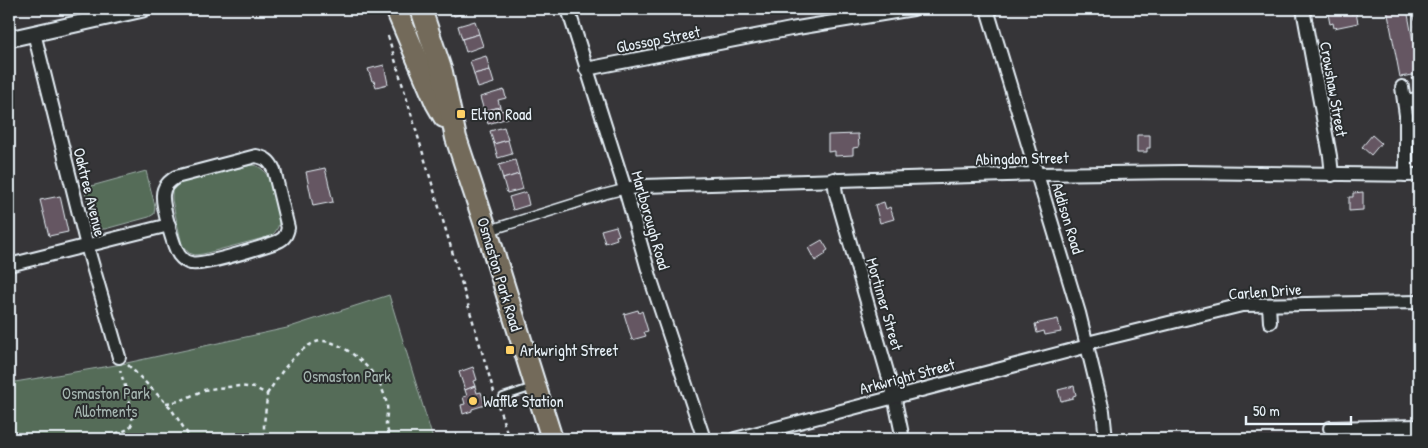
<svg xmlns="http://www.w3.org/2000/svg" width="1428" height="448" viewBox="0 0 1428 448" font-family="'Patrick Hand',sans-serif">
	<rect width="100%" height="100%" fill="#363538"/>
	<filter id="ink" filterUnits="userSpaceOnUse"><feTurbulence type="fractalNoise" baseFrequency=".02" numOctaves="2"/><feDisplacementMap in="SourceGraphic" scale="10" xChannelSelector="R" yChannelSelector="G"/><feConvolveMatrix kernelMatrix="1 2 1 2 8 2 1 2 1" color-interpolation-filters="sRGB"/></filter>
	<g filter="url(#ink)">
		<g fill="#546c59" stroke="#9eaea8">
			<path d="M 252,165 C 273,166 275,203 279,220 C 279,227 276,232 271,236 L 203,254 L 195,255 L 189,253 L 182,245 L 172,200 L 172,191 L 174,187 L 177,184 L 188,180 Z"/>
			<polygon points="146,171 155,206 154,214 149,217 105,229 98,229 94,226 84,188"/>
			<polygon points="389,295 433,439 9,439 9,383 122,364 287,328"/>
		</g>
		<g fill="#655662" stroke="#e8f1f8">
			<polygon points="450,9 478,9 454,16"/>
			<polygon points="1350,9 1351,14 1356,13 1358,23 1334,28 1333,23 1330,24 1328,14"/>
			<polygon points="1387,9 1407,9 1419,74 1400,77"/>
			<polygon points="475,21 479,34 462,39 458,26"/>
			<polygon points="479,34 483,46 466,52 462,39"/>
			<polygon points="486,56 490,70 474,74 470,61"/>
			<polygon points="384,65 388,84 376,87 374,81 372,81 368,69"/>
			<polygon points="490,70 494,83 478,88 474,74"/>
			<polygon points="504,90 506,98 498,100 500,107 484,111 480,97"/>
			<polygon points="500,107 501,111 509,109 511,117 488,124 484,111"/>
			<polygon points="504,127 508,140 494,144 490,131"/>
			<polygon points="858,134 859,147 853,148 853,155 835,156 835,151 828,152 828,135"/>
			<polygon points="1137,135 1150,135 1150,148 1147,148 1147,152 1137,152"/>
			<polygon points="1372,135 1381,143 1371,155 1362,147"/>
			<polygon points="508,140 512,154 498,158 494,144"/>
			<polygon points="515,160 519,174 503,179 499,165"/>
			<polygon points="325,168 333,202 313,206 306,172"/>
			<polygon points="519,174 523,189 507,193 503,179"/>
			<polygon points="526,192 529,205 513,210 509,197"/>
			<polygon points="1363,192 1363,210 1349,211 1349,197 1353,197 1353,193"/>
			<polygon points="60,196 68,232 49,236 40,200"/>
			<polygon points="884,202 886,209 890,207 894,219 880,223 875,205"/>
			<polygon points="616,226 619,235 616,236 617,239 605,243 601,230"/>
			<polygon points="822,240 828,250 825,252 826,254 815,261 808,248"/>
			<polygon points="638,310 639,313 642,311 648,331 644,332 646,336 632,340 624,314"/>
			<polygon points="1058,319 1061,332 1045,335 1044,331 1037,333 1035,324"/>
			<polygon points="473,367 477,380 473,381 475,386 465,390 459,372"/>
			<polygon points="475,386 477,393 481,392 485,405 472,409 472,411 463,414 461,405 465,404 463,397 467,396 465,390"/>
			<polygon points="1074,386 1076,395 1073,396 1073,398 1061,401 1058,390"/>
		</g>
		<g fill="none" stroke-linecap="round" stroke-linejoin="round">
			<g stroke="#e8f1f8" stroke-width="10">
				<polyline id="service" points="503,397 533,387"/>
			</g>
			<g stroke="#e8f1f8" stroke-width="12">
				<polyline id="pedestrian" points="487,231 605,194 625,189"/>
			</g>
			<g stroke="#e8f1f8" stroke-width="16">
				<g id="minor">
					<polyline points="568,9 625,189 651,280 704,439"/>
					<polyline points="987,9 1079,313 1103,411 1106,439"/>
					<polyline points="1303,9 1330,156 1332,175"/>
					<polyline points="34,33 87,246 119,357"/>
					<polyline points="586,69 791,29 913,9"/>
					<polyline points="1402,87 1406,115 1406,175"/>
					<polyline points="1404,101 1419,99"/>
					<path d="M 256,156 C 266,158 270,161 274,170 L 288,228 C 286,237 283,240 274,243 C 258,248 204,266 191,263 C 185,262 182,259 179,255 C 173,246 162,205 163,195 C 163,186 170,181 176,177 Z"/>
					<polyline points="834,179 836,194 894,396 903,439"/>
					<polyline points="625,189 643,186 1038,174 1181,172 1419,175"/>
					<polyline points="9,265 169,225"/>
					<polyline points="1269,305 1270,322"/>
					<polyline points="1087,343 1242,305 1419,302"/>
					<polyline points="1330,428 1419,426"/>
					<polyline points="735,439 1088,346"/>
				</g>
			</g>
			<g stroke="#e8f1f8" stroke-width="19">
				<polyline id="tertiary" points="9,39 143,9"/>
			</g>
			<g stroke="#e8f1f8" stroke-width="24">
				<g id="trunk">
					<polyline points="396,9 436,103 444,117"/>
					<polyline points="421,9 442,72 456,138 487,231 552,439"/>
				</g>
			</g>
			<g stroke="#e8f1f8" stroke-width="2.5" stroke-dasharray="4 4" stroke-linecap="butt">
				<polyline points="1414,9 1419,38"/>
				<polyline points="388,36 494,392"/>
				<polyline points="1411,79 1419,77"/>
				<polyline points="128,365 170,407 191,439"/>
				<path d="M 267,394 C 280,375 293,351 316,342 C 334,336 363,360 373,374 C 380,382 385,395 387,405 C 388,411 386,418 386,424 C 387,429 389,434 390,439"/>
				<polyline points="166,403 180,401 204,390 217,388 240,386 255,388 267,394 267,398 264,424 264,439"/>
				<polyline points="498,405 509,439"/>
				<path d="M 84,439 C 94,437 123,435 130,427 C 138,419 123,382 120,370"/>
			</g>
			<use href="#service" stroke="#2a2d2e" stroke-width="6"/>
			<use href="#pedestrian" stroke="#2a2d2e" stroke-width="9"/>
			<use href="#minor" stroke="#2a2d2e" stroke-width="12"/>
			<use href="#tertiary" stroke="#2a2d2e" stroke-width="15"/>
			<use href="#trunk" stroke="#736b5a" stroke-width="20"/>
		</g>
	</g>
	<g fill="#ffd166" stroke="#2a2d2e" stroke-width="2">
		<rect x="456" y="109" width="10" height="10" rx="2.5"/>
		<rect x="505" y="345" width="10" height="10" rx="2.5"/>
		<circle cx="473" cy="401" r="5"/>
	</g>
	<g text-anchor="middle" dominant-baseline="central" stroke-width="4" stroke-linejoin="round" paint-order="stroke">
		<g font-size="16" fill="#e8f1f8" stroke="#2a2d2e">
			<text transform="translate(658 39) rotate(-11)">Glossop Street</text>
			<text transform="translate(1334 89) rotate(80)">Crowshaw Street</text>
			<text transform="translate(1022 158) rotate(-1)">Abingdon Street</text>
			<text transform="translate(90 192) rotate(76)">Oaktree Avenue</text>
			<text transform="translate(1068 218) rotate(73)">Addison Road</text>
			<text transform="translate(651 220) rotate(74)">Marlborough Road</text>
			<text transform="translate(500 274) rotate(73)">Osmaston Park Road</text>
			<text transform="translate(1265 291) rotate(-4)">Carlen Drive</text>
			<text transform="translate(885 304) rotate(74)">Mortimer Street</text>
			<text transform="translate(907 376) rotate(-15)">Arkwright Street</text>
		</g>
		<g font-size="16" fill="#e8f1f8" stroke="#2a2d2e" text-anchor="start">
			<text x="471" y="114">Elton Road</text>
			<text x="520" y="350">Arkwright Street</text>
			<text x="483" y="401">Waffle Station</text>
		</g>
		<g font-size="16" fill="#a5b5b0" stroke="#2a2d2e">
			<text x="347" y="376">Osmaston Park</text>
			<text x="106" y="393">Osmaston Park<tspan x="106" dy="18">Allotments</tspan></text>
		</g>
	</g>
	<rect width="1428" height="448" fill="none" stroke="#2a2d2e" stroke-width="30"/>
	<rect x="15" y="15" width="1398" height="418" fill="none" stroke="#e8f1f8" stroke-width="2" filter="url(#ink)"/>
	<path d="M1246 416v8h105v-8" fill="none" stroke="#e8f1f8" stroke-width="2.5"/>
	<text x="1253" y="416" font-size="15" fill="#e8f1f8" stroke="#2a2d2e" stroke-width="4" paint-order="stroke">50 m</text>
</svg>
